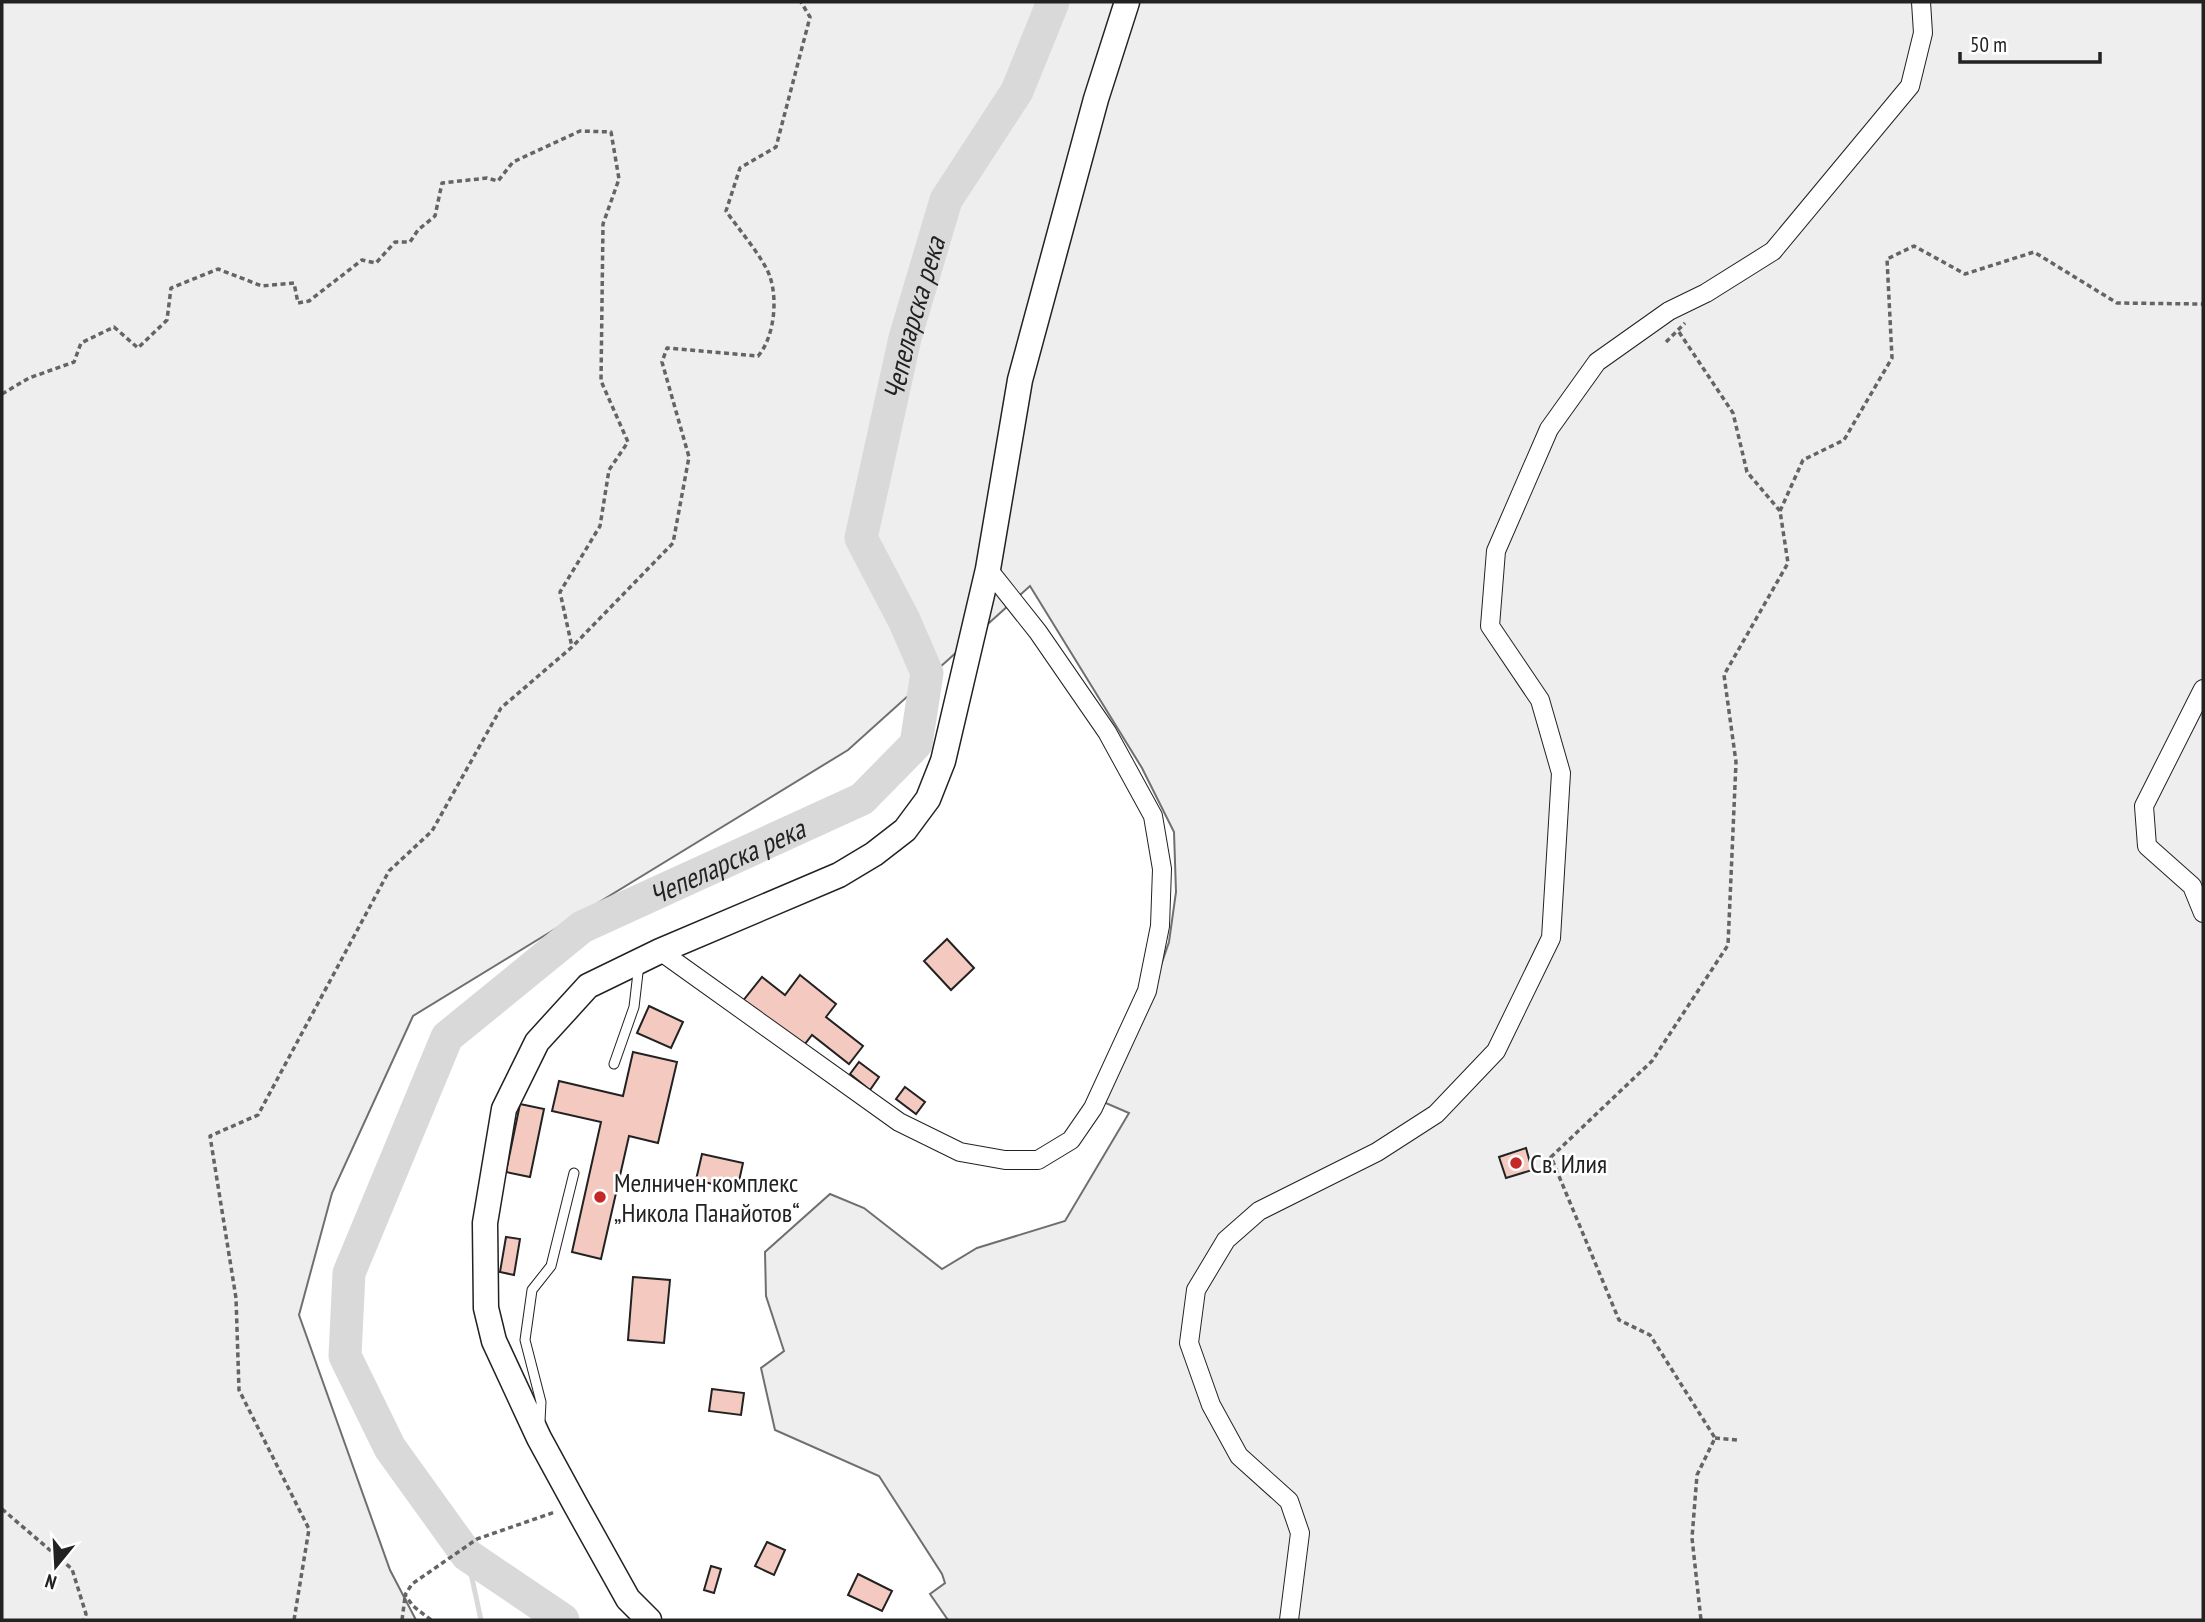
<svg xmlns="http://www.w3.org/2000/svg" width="2205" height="1622" viewBox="0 0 2205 1622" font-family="'PT Sans Narrow',sans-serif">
	<rect width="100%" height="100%" fill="#fff"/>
	<polygon fill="#eee" stroke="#6f6f6f" stroke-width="2" points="2,2 2203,2 2203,1620 948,1620 930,1594 945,1583 942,1574 879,1476 775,1430 761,1368 784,1351 766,1296 765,1252 830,1194 864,1208 942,1269 977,1248 1065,1221 1129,1113 1101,1101 1151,994 1169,942 1176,892 1174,832 1142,768 1030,586 848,750 413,1016 332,1193 299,1315 390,1570 416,1620 2,1620"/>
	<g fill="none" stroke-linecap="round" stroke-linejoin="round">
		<polyline stroke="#d9d9d9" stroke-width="5" points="467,1555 481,1620"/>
		<path stroke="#d9d9d9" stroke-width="33" id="s1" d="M 563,1620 L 467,1555 L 390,1448 L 345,1356 L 349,1273 L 447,1037 L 582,927 L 862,799 L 916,744 L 927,673 L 904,620 L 861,538 L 905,338 L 946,200 L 1017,91 L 1053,2"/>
	</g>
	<g fill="#f3c9c0" stroke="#222" stroke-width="2">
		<polygon points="947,939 974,968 951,990 924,961"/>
		<polygon points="800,975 836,1004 826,1017 863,1046 849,1064 812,1035 801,1049 742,1002 762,977 785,995"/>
		<polygon points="649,1006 683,1022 671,1048 637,1033"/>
		<polygon points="633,1052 677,1062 658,1143 629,1136 601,1259 572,1252 601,1122 552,1111 559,1081 623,1096"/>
		<polygon points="859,1062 879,1077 870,1090 850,1074"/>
		<polygon points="905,1087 925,1102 916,1114 896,1099"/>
		<polygon points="520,1104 544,1109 530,1177 506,1172"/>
		<polygon points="1526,1148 1532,1170 1506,1178 1499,1157"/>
		<polygon points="702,1154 743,1163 737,1190 696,1180"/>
		<polygon points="506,1237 520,1239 514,1275 500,1272"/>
		<polygon points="633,1277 670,1280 664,1343 628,1340"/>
		<polygon points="712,1389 744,1393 741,1415 709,1411"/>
		<polygon points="767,1542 785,1550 774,1575 755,1566"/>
		<polygon points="711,1566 721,1569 714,1593 704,1590"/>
		<polygon points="858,1574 892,1591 882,1611 848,1595"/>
	</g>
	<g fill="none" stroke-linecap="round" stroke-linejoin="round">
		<g stroke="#222" stroke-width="11">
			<g id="lane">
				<polyline points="614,1064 634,1007 639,964"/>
				<polyline points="540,1421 541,1402 525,1340 532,1290 551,1266 574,1173"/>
			</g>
		</g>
		<g stroke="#222" stroke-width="20">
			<g id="street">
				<polyline points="2203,689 2144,806 2147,846 2192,886 2203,913"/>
				<polyline points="660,951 899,1122 960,1152 1005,1160 1038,1160 1071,1140 1093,1108 1147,991 1160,926 1162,869 1153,816 1107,732 1038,632 988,569"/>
				<polyline points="1289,1620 1300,1533 1289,1501 1239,1456 1211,1405 1189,1343 1196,1290 1226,1240 1259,1211 1377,1152 1436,1114 1496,1051 1551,938 1561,773 1540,700 1490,626 1496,551 1549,429 1597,362 1669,311 1706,293 1773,251 1910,86 1923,33 1921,2"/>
			</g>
		</g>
		<g stroke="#222" stroke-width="27">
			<polyline id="secondary" points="649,1620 628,1599 575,1504 539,1438 494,1341 486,1308 485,1223 504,1109 537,1042 588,986 660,951 839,875 874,854 905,830 928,799 943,761 988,569 1020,380 1096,99 1127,2"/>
		</g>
		<g stroke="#646464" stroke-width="3.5" stroke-dasharray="5 3.5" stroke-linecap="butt">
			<polyline points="1679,332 1733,413 1747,472 1780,511 1788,563 1724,675 1736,762 1728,945 1652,1061 1551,1157 1619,1320 1650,1335 1715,1438 1697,1475 1692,1538 1701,1620"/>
			<polyline points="1666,342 1685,323"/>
			<polyline points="2,394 29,378 74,362 81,343 114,327 138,348 167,320 171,288 218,269 262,286 294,283 298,303 309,301 362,260 376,263 395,242 410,242 418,230 435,216 442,183 487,178 498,181 513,162 580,131 611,132 619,179 603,224 601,381 628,442 609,470 600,526 560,592 572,647"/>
			<polyline points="1780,511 1803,460 1844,440 1892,358 1887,259 1914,246 1965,274 2034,252 2117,303 2203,304"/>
			<polyline points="1715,1438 1737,1440"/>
			<polyline points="2,1509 72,1569 86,1614 84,1620"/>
			<path d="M 294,1620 L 309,1529 L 239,1390 L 236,1298 L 210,1136 L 258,1115 L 389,871 L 432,831 L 501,708 L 572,647 L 673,543 L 689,457 L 662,362 L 667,348 L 758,356 C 774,338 778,300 770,277 C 765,260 737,227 726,211 L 740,168 L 776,147 L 810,17 L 801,2"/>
			<polyline points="402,1620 405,1597"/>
			<polyline points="431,1620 413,1606 405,1595 412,1584 477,1539 555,1512"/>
		</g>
		<use href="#lane" stroke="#fff" stroke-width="9"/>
		<use href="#street" stroke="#fff" stroke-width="18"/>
		<use href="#secondary" stroke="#fff" stroke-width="24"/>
	</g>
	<g fill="#c62828" stroke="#fff" stroke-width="2.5">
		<circle cx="1516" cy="1163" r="7"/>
		<circle cx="600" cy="1197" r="7"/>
	</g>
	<g text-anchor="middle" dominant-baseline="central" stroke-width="5" stroke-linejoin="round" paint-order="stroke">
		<g font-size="26" fill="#222" stroke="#fff" text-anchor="start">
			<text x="1530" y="1163">Св. Илия</text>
			<text x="614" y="1182">Мелничен комплекс<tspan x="614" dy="30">„Никола Панайотов“</tspan></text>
		</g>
		<g font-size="28" font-style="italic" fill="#222" stroke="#fff">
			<text stroke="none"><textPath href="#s1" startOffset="1696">Чепеларска река</textPath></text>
			<text stroke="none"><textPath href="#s1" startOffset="1022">Чепеларска река</textPath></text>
		</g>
	</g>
	<rect width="2205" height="1622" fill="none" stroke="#222222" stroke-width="7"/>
	<g transform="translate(56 1566) rotate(198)" stroke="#ffffff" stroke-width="5" paint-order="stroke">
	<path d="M0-5L12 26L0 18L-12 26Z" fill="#222222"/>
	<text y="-10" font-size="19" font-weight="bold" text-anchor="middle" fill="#222222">N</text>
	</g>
	<path d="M1960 52v10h140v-10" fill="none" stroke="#222222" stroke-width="3.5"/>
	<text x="1970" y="52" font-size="21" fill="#222222" stroke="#ffffff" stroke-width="5" paint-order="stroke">50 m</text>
</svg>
